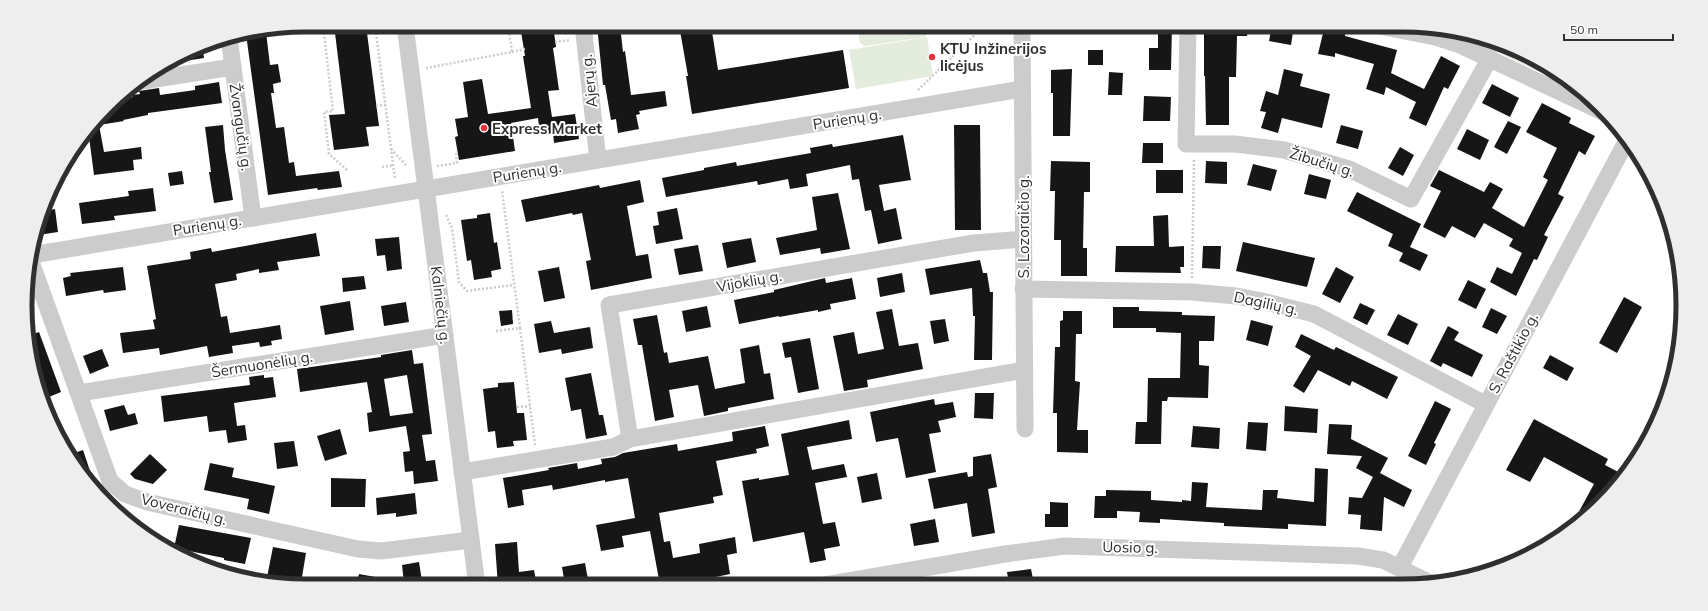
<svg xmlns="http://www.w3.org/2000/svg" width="1708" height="611" viewBox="0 0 1708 611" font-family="Mulish,sans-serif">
	<rect width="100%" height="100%" fill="#fff"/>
	<g fill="#e4ecdd">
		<polygon points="857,25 927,25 928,32 925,37 865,46 860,43"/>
		<polygon points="1403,25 1475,35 1526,54 1573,83 1585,94 1493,50 1473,42"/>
		<polygon points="927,37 933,76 856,89 849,50"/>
	</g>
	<g fill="#161616" fill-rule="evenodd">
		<polygon points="334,25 366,25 379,126 366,127 369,146 334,150 329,115 345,114"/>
		<polygon points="520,25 553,25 556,47 553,48 559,90 548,91 552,117 575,114 579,139 554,143 553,133 540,135 538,118 511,123 515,151 459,160 455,137 458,136 455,119 468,117 463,82 482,79 488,114 531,108 523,56 525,56"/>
		<polygon points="597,25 620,25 623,52 625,51 631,95 665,91 667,106 639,111 640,114 636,115 639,129 618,133 616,119 611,120 605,85 603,85"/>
		<polygon points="679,25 711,25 718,70 843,50 849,88 692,114 686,76 688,76"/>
		<polygon points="1158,25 1172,25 1171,70 1149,70 1149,48 1158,48"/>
		<polygon points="1204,25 1248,25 1247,36 1237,36 1236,77 1229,77 1229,125 1206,125 1205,76 1204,76"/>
		<polygon points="1272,25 1287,25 1286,31 1293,32 1291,45 1269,41"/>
		<polygon points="1324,29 1345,33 1345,36 1397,50 1391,73 1424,89 1441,56 1460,66 1448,89 1444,87 1426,126 1409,118 1416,102 1386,87 1384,95 1366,89 1374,64 1335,53 1335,57 1318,54"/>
		<polygon points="266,32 270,65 278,64 281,82 273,84 274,93 271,93 276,128 284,127 289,163 294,162 296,176 339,171 342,187 318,190 317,188 268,195 246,34"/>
		<polygon points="202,45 204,58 172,63 198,46"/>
		<rect x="1088" y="50" width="15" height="15"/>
		<polygon points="1072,69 1070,136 1053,136 1053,93 1051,93 1051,70"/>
		<polygon points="1284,69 1303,74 1300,86 1330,94 1322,128 1282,118 1278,133 1261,128 1266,112 1260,111 1266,91 1278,95"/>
		<polygon points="1109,72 1123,73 1122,95 1108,95"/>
		<polygon points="219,82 222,103 148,113 148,115 123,120 124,121 99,125 104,152 141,147 142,159 133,160 134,170 94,175 88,129 116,99 133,97 133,95 140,94 139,91 159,88 160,95 195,90 195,86"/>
		<polygon points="1492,84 1519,98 1510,117 1482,103"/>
		<polygon points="1144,96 1171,97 1170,121 1143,121"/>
		<polygon points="1542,103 1571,118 1569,123 1595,136 1585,155 1579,151 1558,194 1564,197 1544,235 1548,237 1537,260 1534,259 1516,296 1490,282 1497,267 1512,274 1522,253 1509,246 1513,239 1484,223 1475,238 1452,226 1445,238 1423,227 1441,191 1430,186 1439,170 1484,192 1490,182 1503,189 1492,208 1524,227 1548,180 1543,177 1557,148 1526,132"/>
		<polygon points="1508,121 1521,127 1507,154 1494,147"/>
		<polygon points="223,125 225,150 233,200 214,203 209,172 211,172 205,127"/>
		<polygon points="954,125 980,125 981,230 955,230"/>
		<polygon points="1341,125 1363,131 1358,149 1336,143"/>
		<polygon points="1467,129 1489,140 1480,160 1457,149"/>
		<polygon points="903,135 911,180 879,185 884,211 896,208 902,239 878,244 871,210 865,211 859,179 852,180 850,165 806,174 808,186 790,189 788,179 758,185 757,181 666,197 662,178 704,170 704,168 736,162 737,166 811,153 810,148 832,144 833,147"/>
		<polygon points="1143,143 1163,143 1163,163 1142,163"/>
		<polygon points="1400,147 1414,155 1403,176 1388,168"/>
		<polygon points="1051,161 1090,162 1090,192 1084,192 1083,248 1087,248 1087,276 1061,276 1061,240 1054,240 1055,191 1050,191"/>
		<polygon points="1206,161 1227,162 1227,184 1205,183"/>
		<polygon points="1253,164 1277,170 1271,191 1247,185"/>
		<rect x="1156" y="170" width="27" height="23"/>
		<polygon points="182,171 184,184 170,186 168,173"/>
		<polygon points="1309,174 1331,180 1326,199 1304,194"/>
		<polygon points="640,180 644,202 627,206 636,256 648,254 652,278 591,290 586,261 591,260 582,213 573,215 572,213 526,222 521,200 599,185 600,188"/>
		<polygon points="153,188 156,211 114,216 115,220 82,224 79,203 129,196 128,191"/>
		<polygon points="1357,192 1421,224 1410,247 1428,255 1420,271 1399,261 1403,253 1388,246 1393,234 1347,211"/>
		<polygon points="838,193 850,249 821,254 820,248 780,255 776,238 817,230 812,197"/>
		<polygon points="677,208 683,239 656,244 653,226 659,225 657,212"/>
		<polygon points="55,209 58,232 38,235 45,211"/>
		<polygon points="490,213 494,243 497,242 501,269 491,271 492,277 474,280 471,260 467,261 461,220 477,218 477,215"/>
		<polygon points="1168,215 1169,247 1184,246 1184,267 1180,267 1181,273 1115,272 1116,246 1154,246 1153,216"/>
		<polygon points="316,233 320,256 277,262 279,270 259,273 259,269 236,274 237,280 215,284 221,317 227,316 230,333 280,325 282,339 271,341 272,345 260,347 259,342 232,346 233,353 209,357 207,346 160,355 159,348 123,353 120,333 155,329 153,320 156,319 147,266 191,259 190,252 211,248 212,252"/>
		<polygon points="399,237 402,269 387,271 385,255 377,256 375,239"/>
		<polygon points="751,238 756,262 727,268 722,243"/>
		<polygon points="1243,242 1315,258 1307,287 1236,271"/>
		<polygon points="698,245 703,271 679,275 674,249"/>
		<polygon points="1203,246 1221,246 1220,269 1202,268"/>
		<polygon points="980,260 983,273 987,273 990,292 993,292 992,360 974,360 975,316 973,316 972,288 930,295 925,269"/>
		<polygon points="123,267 126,290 104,293 103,290 66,296 63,278 71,276 70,273"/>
		<polygon points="559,267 565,298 544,302 538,271"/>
		<polygon points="1336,267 1354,277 1340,303 1322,294"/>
		<polygon points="902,273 905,292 880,297 877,278"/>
		<polygon points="364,276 366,289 343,292 342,278"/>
		<polygon points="825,278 826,283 852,278 856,299 830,304 831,309 818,312 818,310 779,317 779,316 739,324 734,300 774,292 774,290"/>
		<polygon points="1468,280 1486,289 1476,309 1458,300"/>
		<polygon points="1624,297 1642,307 1617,353 1599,343"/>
		<polygon points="350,301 354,330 325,335 320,306"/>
		<polygon points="406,302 409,322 384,326 381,306"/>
		<polygon points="1360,303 1375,310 1367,325 1353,318"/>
		<polygon points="707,306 711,327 686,332 682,311"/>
		<polygon points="1113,307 1139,307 1139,311 1182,312 1182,315 1215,316 1214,341 1199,341 1199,365 1209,366 1208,398 1168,397 1167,401 1162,401 1161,444 1135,444 1136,422 1147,422 1148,378 1180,378 1181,333 1156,332 1156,328 1113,328"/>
		<polygon points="1491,308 1507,316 1497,334 1482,327"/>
		<polygon points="892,309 899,346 918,343 923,369 867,380 868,387 844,391 833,336 854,332 858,354 884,349 876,312"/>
		<polygon points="512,310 513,324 501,326 499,311"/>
		<polygon points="1063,311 1082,311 1082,334 1076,334 1075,381 1080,382 1077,430 1088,430 1088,453 1057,452 1057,413 1053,413 1055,347 1060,347 1060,321 1063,320"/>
		<polygon points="1398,314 1418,324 1408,345 1387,335"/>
		<polygon points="657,315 664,353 667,352 669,363 708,356 715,389 745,383 740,349 759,345 764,374 770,373 774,399 728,408 728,411 704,416 698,385 669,390 674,417 655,421 642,345 638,345 633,319"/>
		<polygon points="945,319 949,341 934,344 930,321"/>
		<polygon points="1251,320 1273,326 1268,346 1246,340"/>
		<polygon points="551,321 554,333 590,327 593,348 562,354 561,349 539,353 534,324"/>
		<polygon points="1448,326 1459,332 1454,340 1483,355 1472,377 1443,363 1441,367 1430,361"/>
		<polygon points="39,332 61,392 44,399 34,378 28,336"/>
		<polygon points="1301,334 1334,350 1336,347 1398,377 1387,399 1352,381 1350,386 1318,370 1304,393 1293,386 1311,356 1295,347"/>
		<polygon points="810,338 819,389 798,393 791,357 785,358 782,343"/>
		<polygon points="102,349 109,366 90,374 83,356"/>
		<path d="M 412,350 L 414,364 L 423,363 L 432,434 L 422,435 L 426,461 L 435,460 L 438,481 L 414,484 L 413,471 L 405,472 L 403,452 L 410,451 L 406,426 L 369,432 L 367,413 L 372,412 L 367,382 L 300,392 L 297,369 L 381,357 L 381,355 ZM 407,375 L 413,413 L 390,416 L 384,379 Z"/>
		<polygon points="1550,355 1574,368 1567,381 1543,368"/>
		<polygon points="591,373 599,415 603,415 607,435 586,439 581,409 571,411 565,378"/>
		<polygon points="264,375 264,378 273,377 276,397 234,403 237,426 245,425 247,440 228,443 226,430 209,432 207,416 164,422 161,396 250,385 249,377"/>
		<polygon points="514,382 517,413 524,413 527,440 513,441 514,446 497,448 495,431 488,432 483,389 498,387 498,383"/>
		<polygon points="975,393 994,393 993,419 974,418"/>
		<polygon points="934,399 935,405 953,402 956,417 938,421 941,432 929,434 936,472 906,478 898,438 876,442 870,412"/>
		<polygon points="1435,401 1451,409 1434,443 1436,444 1426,465 1408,456"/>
		<polygon points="124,405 128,415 135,413 138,424 110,431 104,410"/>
		<polygon points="1285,406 1318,409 1317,433 1284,431"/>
		<polygon points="1534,419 1608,459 1605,465 1622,474 1588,516 1570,528 1594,484 1544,457 1530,482 1506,470"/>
		<polygon points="849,420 852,439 807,447 812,470 844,464 847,477 815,483 823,524 835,522 840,546 824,549 826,560 810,563 804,532 753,542 742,481 759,478 759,480 789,475 781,434"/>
		<polygon points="1248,422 1268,423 1266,451 1246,449"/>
		<polygon points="1329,424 1352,425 1351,439 1388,458 1380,473 1412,490 1404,507 1384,497 1382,531 1360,529 1361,515 1348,514 1349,497 1362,498 1373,477 1356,468 1362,456 1327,454"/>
		<polygon points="765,426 769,446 756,449 757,453 716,461 723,495 713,497 714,503 659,513 664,542 670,541 673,558 700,553 699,544 735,537 737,553 727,555 730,574 678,585 660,585 650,531 622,536 624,547 601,551 596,525 635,518 628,478 605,482 605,480 553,490 552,485 522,490 524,505 508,508 503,478 549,470 548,468 577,463 578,469 602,464 601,459 615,457 623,453 677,444 678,451 733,441 732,432"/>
		<polygon points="1193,426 1220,428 1219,449 1191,447"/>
		<polygon points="340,429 347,454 325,461 317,436"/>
		<polygon points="294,441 298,466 277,469 274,443"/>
		<polygon points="83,450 96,489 95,489 72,462 69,455"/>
		<polygon points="150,454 167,470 153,484 135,479 130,474"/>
		<polygon points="991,454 997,487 988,489 995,533 972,537 967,503 934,509 928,479 967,472 968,477 973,476 973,457"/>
		<polygon points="210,463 234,468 232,477 275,486 269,514 247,509 249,499 204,490"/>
		<polygon points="1315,468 1328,469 1326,526 1288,524 1288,529 1224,526 1224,523 1160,519 1160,523 1139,522 1140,512 1117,511 1117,518 1094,518 1095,496 1106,496 1106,490 1151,491 1151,500 1182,502 1182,500 1191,501 1192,482 1208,483 1206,507 1262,510 1263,490 1278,490 1277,498 1314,502"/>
		<polygon points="877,473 882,499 862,503 857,477"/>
		<polygon points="331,478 366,479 365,507 331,507"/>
		<polygon points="415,493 417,514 396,517 396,513 377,515 376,498"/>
		<polygon points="1050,502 1068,503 1068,527 1045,527 1045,514 1050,514"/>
		<polygon points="935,519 939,542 914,546 910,524"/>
		<polygon points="179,525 251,538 245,564 224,560 224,558 174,548"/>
		<polygon points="517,542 519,572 534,570 537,586 498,586 495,544"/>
		<polygon points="273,547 306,553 301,583 267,577"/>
		<polygon points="419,562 422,581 404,583 402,565"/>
		<polygon points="585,563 589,585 565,585 562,567"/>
		<polygon points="1031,569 1034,584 1009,584 1007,572"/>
		<polygon points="359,574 392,580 392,586 356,586"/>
	</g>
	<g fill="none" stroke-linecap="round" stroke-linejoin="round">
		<g stroke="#ccc" stroke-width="2.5" stroke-dasharray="2 2" stroke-linecap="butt">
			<polyline points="323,25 333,111 324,112 329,154 348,171"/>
			<polyline points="375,25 395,179"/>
			<polyline points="555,42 571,40"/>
			<polyline points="512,52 525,49"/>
			<polyline points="426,68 512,52 508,25"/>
			<polyline points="918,90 983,27 983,25"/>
			<polyline points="376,106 385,105"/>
			<polyline points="391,149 407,166"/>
			<polyline points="437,166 457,163 456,152 457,151"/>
			<polyline points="382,167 393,165"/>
			<polyline points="446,215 452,228 459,282 467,291 514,285"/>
			<polyline points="1192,278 1194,159"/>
			<polyline points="520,328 535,445"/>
			<polyline points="496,331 520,328 502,191"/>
			<polyline points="517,407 530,406"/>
		</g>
		<g stroke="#ccc" stroke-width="17">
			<polyline points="405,25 477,586"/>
			<polyline points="583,25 598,160"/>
			<polyline points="1022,25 1025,429"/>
			<polyline points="1188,25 1186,144 1235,144 1284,150 1349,169 1411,199 1490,58"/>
			<polyline points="1374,25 1435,37 1460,45 1605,113"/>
			<polyline points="229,37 253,218"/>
			<polyline points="142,81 233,67"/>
			<polyline points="32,255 1022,89"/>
			<polyline points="30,259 110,481 125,494 147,502 358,549 381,551 471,540"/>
			<polyline points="1023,289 1192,292 1236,296 1262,301 1314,314 1485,404"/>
			<polyline points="79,393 445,335"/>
			<polyline points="630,439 609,305 974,243 1023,239"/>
			<polyline points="462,472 613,447 630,439 1024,370"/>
			<polyline points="1400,567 1627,140"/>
			<polyline points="825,585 1005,554 1065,546 1358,556 1383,560 1432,584"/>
		</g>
	</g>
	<g fill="#e3333d" stroke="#fff" stroke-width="1.5">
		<circle cx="932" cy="57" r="4"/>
		<circle cx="484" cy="128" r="4"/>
	</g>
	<g text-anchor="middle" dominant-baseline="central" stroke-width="4" stroke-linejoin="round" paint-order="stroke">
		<g font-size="15" font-weight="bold" fill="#2f2f2f" stroke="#fff" text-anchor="start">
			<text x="940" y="48">KTU Inžinerijos<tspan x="940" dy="17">licėjus</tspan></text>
			<text x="492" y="128">Express Market</text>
		</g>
		<g font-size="15" fill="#2f2f2f" stroke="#fff">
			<text transform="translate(589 81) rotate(-96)">Ajerų g.</text>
			<text transform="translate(847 119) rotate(-9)">Purienų g.</text>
			<text transform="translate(241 127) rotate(82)">Žvangučių g.</text>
			<text transform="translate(1322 162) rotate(17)">Žibučių g.</text>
			<text transform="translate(527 172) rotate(-9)">Purienų g.</text>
			<text transform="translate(207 225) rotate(-9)">Purienų g.</text>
			<text transform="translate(1023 227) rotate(-90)">S. Lozoraičio g.</text>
			<text transform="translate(749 281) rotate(-10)">Vijoklių g.</text>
			<text transform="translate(1266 303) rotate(12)">Dagilių g.</text>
			<text transform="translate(441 305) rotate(83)">Kalniečių g.</text>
			<text transform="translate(1513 353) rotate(-62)">S. Raštikio g.</text>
			<text transform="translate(262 364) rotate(-9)">Šermuonėlių g.</text>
			<text transform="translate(184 509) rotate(14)">Voveraičių g.</text>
			<text transform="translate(1130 547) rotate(1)">Uosio g.</text>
		</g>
	</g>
	<path d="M0 0H1708V611H0ZM305 32H1403A273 273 0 0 1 1676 305V306A273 273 0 0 1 1403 579H305A273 273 0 0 1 32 306V305A273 273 0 0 1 305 32Z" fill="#eee" fill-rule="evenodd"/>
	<path fill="none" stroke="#2f2f2f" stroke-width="5" d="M305 32H1403A273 273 0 0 1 1676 305V306A273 273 0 0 1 1403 579H305A273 273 0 0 1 32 306V305A273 273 0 0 1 305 32Z"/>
	<path d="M1564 34v6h109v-6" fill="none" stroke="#2f2f2f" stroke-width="2"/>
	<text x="1570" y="34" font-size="12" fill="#2f2f2f" stroke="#ffffff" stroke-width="3" paint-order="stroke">50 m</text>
</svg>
